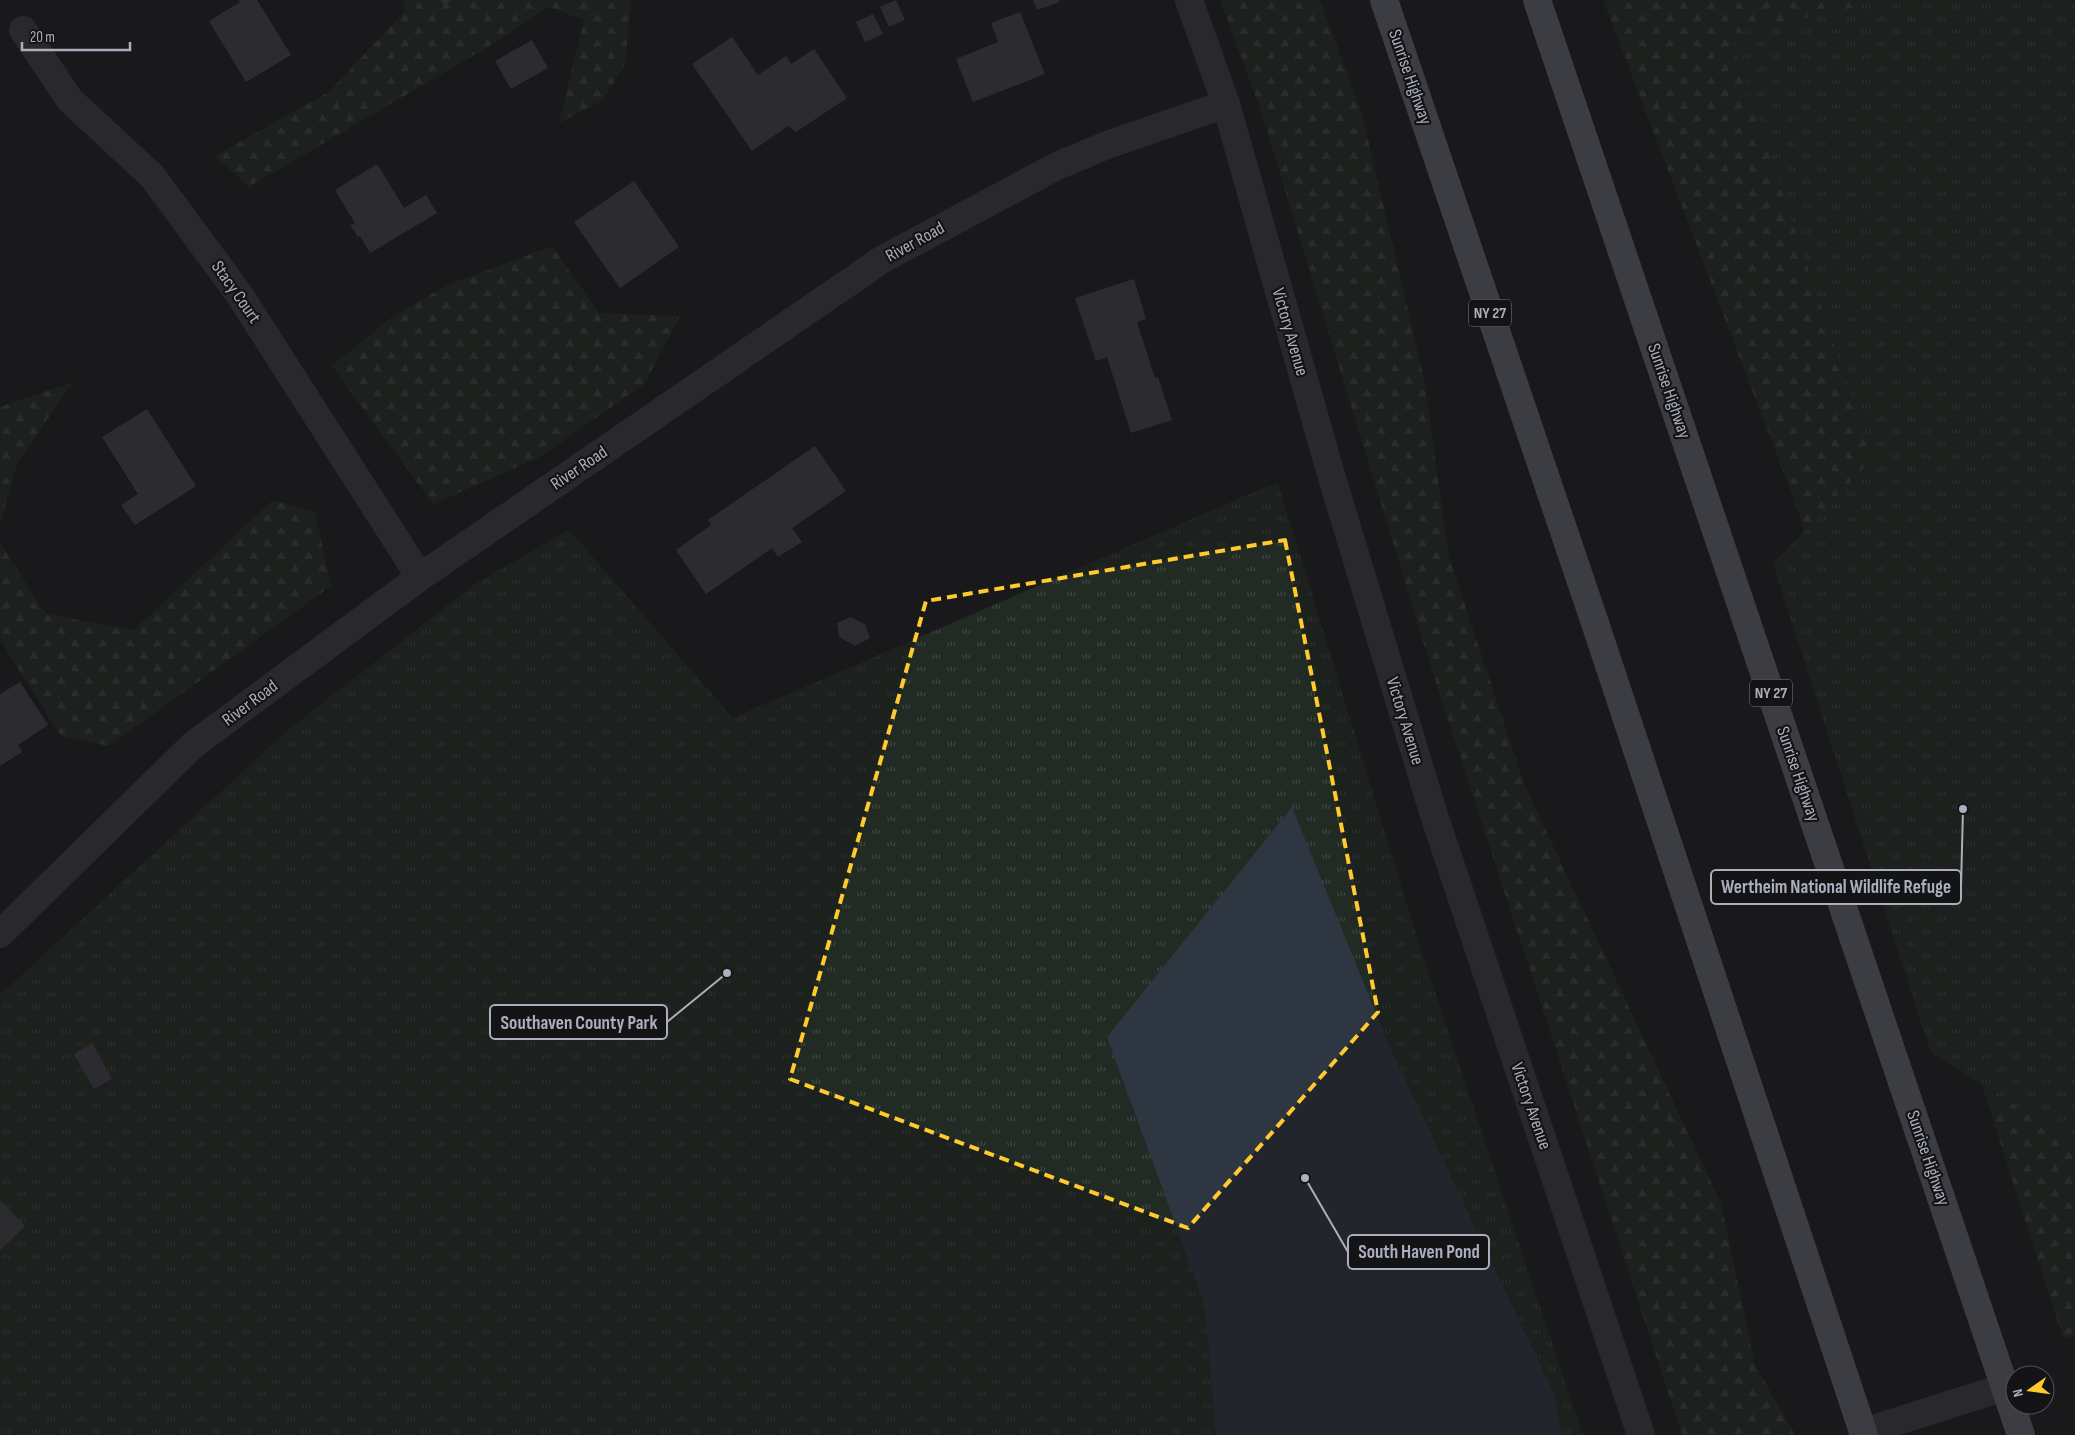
<svg xmlns="http://www.w3.org/2000/svg" width="2075" height="1435" viewBox="0 0 2075 1435" font-family="'Sofia Sans Condensed',sans-serif">
	<defs>
		<pattern id="forest-firs" width="22" height="20" patternUnits="userSpaceOnUse" patternTransform="scale(1.25)"><rect width="22" height="20" fill="#212a23"/><path d="M5 1l3.5 6h-7zM16 11l3.5 6h-7z" fill="#3f4641"/></pattern>
		<pattern id="park-tufts" width="24" height="20" patternUnits="userSpaceOnUse" patternTransform="scale(1.25)"><rect width="24" height="20" fill="#212a23"/><path d="M3 7l-1-3M5 7V3M7 7l1-3M15 17l-1-3M17 17v-4M19 17l1-3" fill="none" stroke="#3f4641"/></pattern>
	</defs>
	<rect width="100%" height="100%" fill="#19191c"/>
	<g fill="url(#forest-firs)">
		<polygon points="403,0 631,0 625,65 602,101 559,123 584,20 549,7 486,48 249,187 215,156 329,92 405,11"/>
		<polygon points="1220,0 1320,0 1362,114 1424,379 1449,557 1525,786 1721,1203 1755,1365 1795,1435 1682,1435 1431,667 1261,111"/>
		<polygon points="1603,0 2075,0 2075,1336 2063,1338 1796,505"/>
		<polygon points="552,246 599,313 680,316 644,384 540,457 433,504 332,366 392,317 448,285"/>
		<polygon points="73,382 18,462 0,523 0,407"/>
		<polygon points="273,500 315,512 331,586 109,746 61,736 0,640 0,543 46,614 134,630"/>
	</g>
	<g fill="url(#park-tufts)">
		<polygon points="1887,0 2075,0 2075,1142 1931,1053 1773,564 1872,459 1730,35"/>
		<polygon points="1278,483 1421,950 1583,1435 0,1435 0,995 289,729 475,584 569,530 733,718 1261,489"/>
	</g>
	<polygon fill="#2e3741" points="1292,807 1391,1050 1553,1392 1562,1435 1216,1435 1205,1305 1107,1037"/>
	<g fill="#434449">
		<polygon points="238,0 257,0 291,55 246,82 209,21 240,2"/>
		<polygon points="441,0 452,0 444,5"/>
		<polygon points="896,0 905,20 889,27 880,7"/>
		<polygon points="1033,0 1059,0 1060,2 1037,10"/>
		<polygon points="1020,12 1045,74 973,102 956,59 998,42 991,23"/>
		<polygon points="873,14 883,34 865,42 856,22"/>
		<polygon points="732,37 758,75 786,56 791,64 814,49 847,98 796,132 788,126 752,151 692,64"/>
		<polygon points="532,40 548,68 511,89 495,61"/>
		<polygon points="377,164 404,208 426,195 437,213 370,253 360,236 358,237 350,225 355,223 335,190"/>
		<polygon points="634,181 679,247 620,288 574,222"/>
		<polygon points="1134,279 1146,319 1137,322 1155,378 1158,377 1172,420 1131,433 1107,357 1096,361 1075,298"/>
		<polygon points="147,409 196,486 135,525 121,505 138,494 102,437"/>
		<polygon points="815,446 846,491 792,528 802,542 778,557 772,548 706,594 676,550 711,525 708,520"/>
		<polygon points="850,617 865,624 870,638 855,646 839,637 837,623"/>
		<polygon points="20,682 48,725 18,745 22,752 0,766 0,694"/>
		<polygon points="92,1043 112,1079 94,1089 74,1054"/>
		<polygon points="0,1200 25,1226 0,1250"/>
	</g>
	<g fill="none" stroke-linecap="round" stroke-linejoin="round">
		<g stroke="#3c3c43" stroke-width="28">
			<polyline points="1189,0 1226,104 1330,471 1433,812 1641,1435"/>
			<polyline points="23,30 70,100 152,176 239,294 420,577"/>
			<polyline points="0,934 193,745 420,577 883,259 1057,166 1107,145 1226,104"/>
			<polyline points="1863,1432 2005,1387"/>
		</g>
		<g stroke="#666873" stroke-width="28">
			<polyline points="1384,0 1596,626 1864,1435"/>
			<polyline points="1537,0 2021,1435"/>
		</g>
	</g>
	<path d="M0 0H2075V1435H0ZM 1285,540 L 1378,1012 L 1188,1228 L 790,1079 L 926,601 Z" fill="#19191c" fill-opacity=".55" fill-rule="evenodd"/>
	<path fill="none" stroke="#ffca2e" stroke-width="4" stroke-dasharray="10 6" stroke-linejoin="round" d="M 1285,540 L 1378,1012 L 1188,1228 L 790,1079 L 926,601 Z"/>
	<g text-anchor="middle" dominant-baseline="central" stroke-width="4.5" stroke-linejoin="round" paint-order="stroke">
		<g fill="#141417" stroke="#7e808a" stroke-width="1">
			<rect x="1469" y="299.5" width="42" height="27" rx="4"/>
			<rect x="1750" y="679.5" width="42" height="27" rx="4"/>
		</g>
		<g font-size="16" font-weight="bold" fill="#abafbc">
			<text x="1490" y="313">NY 27</text>
			<text x="1771" y="693">NY 27</text>
		</g>
		<g font-size="18" fill="#abafbc" stroke="#141417">
			<text transform="translate(1410 77) rotate(71)">Sunrise Highway</text>
			<text transform="translate(915 242) rotate(-29)">River Road</text>
			<text transform="translate(236 292) rotate(55)">Stacy Court</text>
			<text transform="translate(1290 332) rotate(74)">Victory Avenue</text>
			<text transform="translate(1669 391) rotate(71)">Sunrise Highway</text>
			<text transform="translate(579 468) rotate(-34)">River Road</text>
			<text transform="translate(250 703) rotate(-37)">River Road</text>
			<text transform="translate(1405 721) rotate(73)">Victory Avenue</text>
			<text transform="translate(1798 774) rotate(71)">Sunrise Highway</text>
			<text transform="translate(1531 1106) rotate(71)">Victory Avenue</text>
			<text transform="translate(1928 1158) rotate(71)">Sunrise Highway</text>
		</g>
	</g>
	<path fill="none" stroke="#abafbc" stroke-width="2" d="M1963 809L1961 887M727 973L667 1022M1305 1178L1348 1252"/>
	<g fill="#abafbc" stroke="#141417" stroke-width="2">
		<circle cx="1963" cy="809" r="5"/>
		<circle cx="727" cy="973" r="5"/>
		<circle cx="1305" cy="1178" r="5"/>
	</g>
	<g fill="#141417" stroke="#abafbc" stroke-width="2">
		<rect x="1711" y="870" width="250" height="34" rx="5"/>
		<rect x="490" y="1005" width="177" height="34" rx="5"/>
		<rect x="1348" y="1235" width="141" height="34" rx="5"/>
	</g>
	<g font-size="19" text-anchor="middle" font-weight="bold" fill="#abafbc">
		<text x="1836" y="893">Wertheim National Wildlife Refuge</text>
		<text x="579" y="1029">Southaven County Park</text>
		<text x="1419" y="1258">South Haven Pond</text>
	</g>
	<g transform="translate(2030 1390) rotate(256)"><circle r="24" fill="#141417" stroke="#505259"/>
	<path d="M0-4L9 19L0 12L-9 19Z" fill="#ffca2e"/>
	<text y="-8" font-size="14" font-weight="bold" text-anchor="middle" fill="#abafbc">N</text>
	</g>
	<path d="M22 42v8h108v-8" fill="none" stroke="#abafbc" stroke-width="2.5"/>
	<text x="30" y="42" font-size="15" fill="#abafbc" stroke="#141417" stroke-width="4" paint-order="stroke">20 m</text>
</svg>
